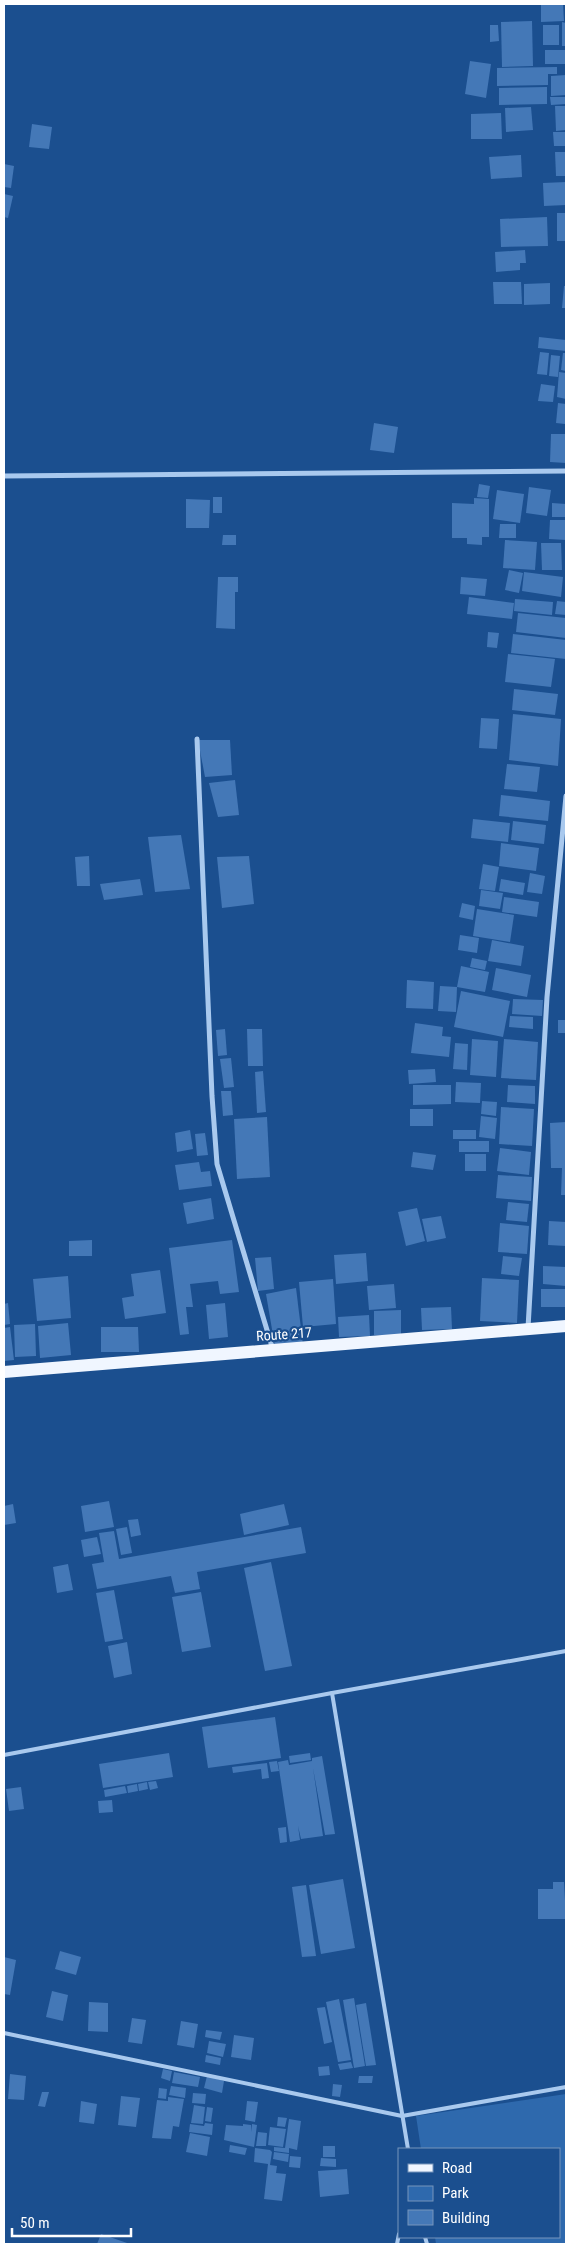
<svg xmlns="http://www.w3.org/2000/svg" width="570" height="2248" viewBox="0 0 570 2248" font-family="'Roboto Condensed',sans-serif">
	<rect width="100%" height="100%" fill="#1b4f8f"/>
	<polygon fill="#2e69ad" points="566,2094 566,2244 436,2244 435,2237 559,2237 559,2149 421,2149 416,2116"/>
	<g fill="#4478b7">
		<polygon points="541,4 563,4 564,21 541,22"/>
		<polygon points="532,21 533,66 502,67 501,22"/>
		<polygon points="562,22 566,23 566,46 562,46"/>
		<polygon points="490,25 498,25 499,41 490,42"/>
		<rect x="543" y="25" width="16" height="20"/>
		<rect x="545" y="50" width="21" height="14"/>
		<polygon points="470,61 491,64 486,98 465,94"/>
		<polygon points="557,67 557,74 548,74 548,85 497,86 497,68"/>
		<polygon points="566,75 566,95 551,96 551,76"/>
		<polygon points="547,87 547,104 499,105 499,88"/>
		<polygon points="550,97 566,97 566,104 551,105"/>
		<polygon points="555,106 566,106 566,130 556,131"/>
		<polygon points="531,107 533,130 506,132 505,108"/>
		<polygon points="501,113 502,139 471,139 471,114"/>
		<polygon points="32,124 52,127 49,149 29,147"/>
		<polygon points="553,132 566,132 566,146 554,146"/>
		<polygon points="555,152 566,152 566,176 556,176"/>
		<polygon points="521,155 522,177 491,179 489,157"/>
		<polygon points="4,164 14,166 11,188 4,187"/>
		<polygon points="566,182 566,205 544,206 543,183"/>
		<polygon points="4,194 13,196 8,218 4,217"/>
		<rect x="557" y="213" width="9" height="28"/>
		<polygon points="547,217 548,246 501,247 500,219"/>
		<polygon points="525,250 526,263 520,263 520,270 496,272 495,252"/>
		<polygon points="493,282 521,282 522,304 494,304"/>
		<polygon points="550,283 550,304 524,305 524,284"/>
		<polygon points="564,286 566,286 566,308 562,308"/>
		<polygon points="539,337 566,340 566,351 538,348"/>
		<polygon points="540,352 549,353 547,375 537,374"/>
		<polygon points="563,353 566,353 566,371 561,370"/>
		<polygon points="551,355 560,356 558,377 549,376"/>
		<polygon points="559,372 566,373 566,399 557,397"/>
		<polygon points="541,384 555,386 553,402 538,401"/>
		<polygon points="558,403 566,404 565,424 556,423"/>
		<polygon points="374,423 398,427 394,453 370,450"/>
		<polygon points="551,434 566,434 566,463 550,462"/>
		<polygon points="479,484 490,486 488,498 477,497"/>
		<polygon points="529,487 551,490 547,516 526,513"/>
		<polygon points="497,490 524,494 520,523 493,519"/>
		<rect x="213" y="497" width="9" height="16"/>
		<polygon points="474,498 489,499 489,537 482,537 482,545 467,544 467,538 452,538 452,503 474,504"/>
		<polygon points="186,499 210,500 209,528 186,528"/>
		<polygon points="552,503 566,504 566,517 552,517"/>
		<polygon points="550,520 566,520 566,540 549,539"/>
		<polygon points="500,524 516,524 516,538 499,538"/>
		<polygon points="223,535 236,535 236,545 222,545"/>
		<polygon points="505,540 537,542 535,570 503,568"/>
		<polygon points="541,543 561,543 562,570 542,570"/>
		<polygon points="509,570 523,573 519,593 505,590"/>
		<polygon points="524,572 563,577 561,597 522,591"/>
		<polygon points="218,577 238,577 238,592 235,592 235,629 216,628"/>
		<polygon points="461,577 487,579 485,596 460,594"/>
		<polygon points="469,597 514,603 512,619 467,614"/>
		<polygon points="515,599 553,602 552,615 514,611"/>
		<polygon points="557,601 566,602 566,615 555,614"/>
		<polygon points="518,613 566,618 566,638 516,632"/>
		<polygon points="488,632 499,633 497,648 487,647"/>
		<polygon points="513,634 566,640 566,659 511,653"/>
		<polygon points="508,654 555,659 551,687 505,682"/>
		<polygon points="514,689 558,694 555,715 512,710"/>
		<polygon points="513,714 561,719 558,766 509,760"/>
		<polygon points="481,718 499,719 497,749 479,748"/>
		<polygon points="198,740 230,740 232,775 205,777"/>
		<polygon points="507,764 540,767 537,792 504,789"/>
		<polygon points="235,780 239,815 218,817 209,783"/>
		<polygon points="501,795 550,801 548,821 499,816"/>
		<polygon points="473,819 510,823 508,842 471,838"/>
		<polygon points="513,821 546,825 544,844 511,840"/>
		<polygon points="181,835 190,889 155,892 148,837"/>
		<polygon points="501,843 539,848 536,871 499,866"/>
		<polygon points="89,856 90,886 77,886 75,857"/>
		<polygon points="249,856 254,904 222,908 217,857"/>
		<polygon points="483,864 499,867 495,891 479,889"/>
		<polygon points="530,873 545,876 542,894 527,892"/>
		<polygon points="140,879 143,895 104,900 100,884"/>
		<polygon points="501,879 525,883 523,895 499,891"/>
		<polygon points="481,890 503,893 500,909 479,906"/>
		<polygon points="504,897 539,902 537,917 502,912"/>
		<polygon points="462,903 475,906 473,920 459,917"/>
		<polygon points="477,909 514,915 510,942 473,936"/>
		<polygon points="460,935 479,938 477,953 458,950"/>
		<polygon points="492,940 524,946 521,966 488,961"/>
		<polygon points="472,958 487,961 485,970 470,967"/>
		<polygon points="461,966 489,972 485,992 457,987"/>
		<polygon points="496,968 531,975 527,997 492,990"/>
		<polygon points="407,980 434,982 433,1009 406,1008"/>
		<polygon points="440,986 457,987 456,1012 438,1011"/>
		<polygon points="461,991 510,1001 503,1037 454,1027"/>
		<polygon points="513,999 543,1000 542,1016 512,1014"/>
		<polygon points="510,1016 533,1017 533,1029 509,1027"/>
		<rect x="558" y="1020" width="8" height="13"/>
		<polygon points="415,1023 443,1027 442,1036 451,1037 449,1057 411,1053"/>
		<polygon points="225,1029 227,1055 218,1056 216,1030"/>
		<polygon points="247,1029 262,1029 263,1066 248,1066"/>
		<polygon points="472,1039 498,1041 496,1077 470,1075"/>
		<polygon points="504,1039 538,1042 536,1080 501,1078"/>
		<polygon points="455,1043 468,1044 467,1070 453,1069"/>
		<polygon points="231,1058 234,1087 224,1088 220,1059"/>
		<polygon points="435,1069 436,1082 409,1084 408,1070"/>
		<polygon points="263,1071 266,1112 257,1113 255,1072"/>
		<polygon points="456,1082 481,1083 480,1103 455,1102"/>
		<polygon points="413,1085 451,1085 451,1104 413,1105"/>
		<polygon points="508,1085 535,1086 535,1104 507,1102"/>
		<polygon points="221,1091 231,1091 233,1115 223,1116"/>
		<polygon points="482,1101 497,1102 496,1116 481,1114"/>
		<polygon points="501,1107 534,1109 532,1146 499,1144"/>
		<rect x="410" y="1109" width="23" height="17"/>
		<polygon points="481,1116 497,1118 495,1139 479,1137"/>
		<polygon points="267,1117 270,1177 237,1179 234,1119"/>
		<polygon points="566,1122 566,1195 561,1195 562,1168 551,1168 550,1123"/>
		<polygon points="190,1130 193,1149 177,1152 175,1133"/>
		<rect x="453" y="1130" width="23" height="9"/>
		<polygon points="205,1133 208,1155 197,1156 195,1134"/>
		<rect x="459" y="1141" width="30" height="11"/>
		<polygon points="500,1148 531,1152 529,1175 497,1171"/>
		<polygon points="413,1152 436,1155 433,1170 411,1167"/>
		<rect x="465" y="1154" width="21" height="17"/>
		<polygon points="199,1162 201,1172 210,1171 212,1186 179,1190 175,1165"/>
		<polygon points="498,1175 532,1177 531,1201 496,1198"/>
		<polygon points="211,1198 214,1219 187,1224 183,1203"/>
		<polygon points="508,1202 529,1204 527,1222 506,1220"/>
		<polygon points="417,1208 425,1241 406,1246 398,1212"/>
		<polygon points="441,1216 446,1238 427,1242 422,1219"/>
		<polygon points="549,1221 566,1222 566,1246 548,1245"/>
		<polygon points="500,1223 529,1226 527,1254 498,1252"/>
		<polygon points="92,1240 92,1256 69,1256 69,1241"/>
		<polygon points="232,1240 239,1292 220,1294 218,1281 190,1284 193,1307 186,1307 189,1334 180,1335 169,1248"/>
		<polygon points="366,1253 368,1281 336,1284 334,1255"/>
		<polygon points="503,1256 522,1258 519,1276 501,1274"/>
		<polygon points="271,1257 274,1289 258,1291 255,1258"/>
		<polygon points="543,1266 566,1267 566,1286 543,1284"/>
		<polygon points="160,1270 166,1313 125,1319 122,1298 134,1296 131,1274"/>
		<polygon points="68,1276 71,1318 37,1321 33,1279"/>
		<polygon points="482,1278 519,1280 517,1323 480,1321"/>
		<polygon points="333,1279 336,1324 303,1327 299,1282"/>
		<polygon points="394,1284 396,1308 369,1310 367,1286"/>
		<polygon points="296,1288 303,1345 275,1347 266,1294"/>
		<rect x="541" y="1289" width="25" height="18"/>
		<polygon points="8,1303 10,1324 4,1325 4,1304"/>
		<polygon points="225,1303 228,1337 209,1339 206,1305"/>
		<polygon points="451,1307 452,1329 422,1330 421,1308"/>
		<polygon points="401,1310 401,1335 374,1335 374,1311"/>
		<polygon points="369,1315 370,1336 339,1337 338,1317"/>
		<polygon points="68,1323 71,1355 40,1358 38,1326"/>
		<polygon points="35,1324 36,1356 15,1357 14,1325"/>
		<polygon points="10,1327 14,1360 4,1361 4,1328"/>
		<polygon points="101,1327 138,1327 139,1352 101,1352"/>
		<polygon points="109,1501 114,1527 85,1532 81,1506"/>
		<polygon points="13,1504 16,1523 4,1525 4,1506"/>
		<polygon points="284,1504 289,1525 244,1535 240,1514"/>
		<polygon points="138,1519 141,1535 131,1537 128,1520"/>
		<polygon points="127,1527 132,1553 121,1555 116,1529"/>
		<polygon points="301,1527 306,1553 197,1572 200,1589 175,1593 171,1576 97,1589 92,1564 104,1562 99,1533 114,1531 119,1559"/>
		<polygon points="97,1537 101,1554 84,1557 81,1540"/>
		<polygon points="271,1562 292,1666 265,1671 244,1568"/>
		<polygon points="68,1564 73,1590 57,1593 53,1567"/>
		<polygon points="114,1590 123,1639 105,1642 96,1593"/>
		<polygon points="201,1592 211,1647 182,1652 172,1597"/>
		<polygon points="127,1642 132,1674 114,1678 108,1646"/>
		<polygon points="275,1717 281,1758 208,1768 202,1727"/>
		<polygon points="169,1753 173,1777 103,1788 99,1764"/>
		<polygon points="310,1753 311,1760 290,1763 289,1756"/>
		<polygon points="322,1756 335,1834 325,1835 313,1768 323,1836 301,1839 298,1826 300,1840 290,1842 278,1762 288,1760 289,1765 312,1761 312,1758"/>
		<polygon points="277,1761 279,1771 271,1772 269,1762"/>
		<polygon points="267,1763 269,1778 262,1779 261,1769 233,1773 232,1767"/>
		<polygon points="156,1781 158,1788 150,1790 148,1782"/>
		<polygon points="147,1782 148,1789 139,1791 138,1784"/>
		<polygon points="137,1784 138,1791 128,1793 127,1786"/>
		<polygon points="125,1786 127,1793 105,1797 104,1790"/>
		<polygon points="21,1787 24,1809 9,1811 6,1789"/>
		<polygon points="112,1800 113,1812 99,1813 98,1801"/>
		<polygon points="286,1827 287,1842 280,1843 278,1828"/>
		<polygon points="343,1879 355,1948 321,1954 309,1885"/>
		<polygon points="553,1882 564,1882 566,1919 538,1919 538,1889 553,1889"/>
		<polygon points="306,1885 316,1956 302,1957 292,1887"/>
		<polygon points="60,1951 81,1957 76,1975 55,1969"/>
		<polygon points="4,1957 16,1960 10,1995 4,1994"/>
		<polygon points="52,1991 68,1995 63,2021 46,2017"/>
		<polygon points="354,1998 365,2066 354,2068 343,2000"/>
		<polygon points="339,1999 351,2060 338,2062 326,2002"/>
		<polygon points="89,2002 108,2003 108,2032 88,2031"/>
		<polygon points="366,2003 376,2065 366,2066 356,2005"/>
		<polygon points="325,2007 332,2042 324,2044 317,2008"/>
		<polygon points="132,2018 146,2020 142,2044 128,2042"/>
		<polygon points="181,2021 198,2024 194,2048 177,2045"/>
		<polygon points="206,2030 222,2032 220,2040 205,2037"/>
		<polygon points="234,2035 254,2038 251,2060 231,2057"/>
		<polygon points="209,2041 226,2044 223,2057 207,2053"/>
		<polygon points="206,2055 221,2058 220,2065 205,2062"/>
		<polygon points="351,2062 353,2068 340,2070 338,2064"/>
		<polygon points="329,2066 330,2075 319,2076 318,2067"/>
		<polygon points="163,2069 172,2071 170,2081 161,2078"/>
		<polygon points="174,2072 200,2077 198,2087 172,2083"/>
		<polygon points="10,2074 26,2076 24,2100 8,2099"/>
		<polygon points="207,2076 224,2081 222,2093 204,2088"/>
		<polygon points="359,2076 373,2076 372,2083 358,2083"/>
		<polygon points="333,2084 342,2085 340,2097 332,2096"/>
		<polygon points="171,2086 186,2088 185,2098 169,2095"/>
		<polygon points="159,2088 167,2089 166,2099 158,2098"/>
		<polygon points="42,2092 49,2092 45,2107 38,2106"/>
		<polygon points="193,2093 206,2094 205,2104 192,2103"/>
		<polygon points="121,2096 140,2098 136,2127 118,2125"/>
		<polygon points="168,2097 184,2099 179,2127 173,2126 171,2139 152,2138 157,2100 168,2101"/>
		<polygon points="81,2101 97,2104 94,2124 79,2122"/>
		<polygon points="247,2101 258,2102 255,2122 245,2120"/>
		<polygon points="194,2105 205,2107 203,2124 191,2123"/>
		<polygon points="207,2107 213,2108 211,2122 205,2121"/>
		<polygon points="278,2117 287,2118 285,2127 277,2126"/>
		<polygon points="289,2119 301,2121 297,2150 289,2148 289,2153 274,2151 274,2147 285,2148"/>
		<polygon points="205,2123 213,2124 212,2135 189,2132 190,2124 204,2126"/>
		<polygon points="243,2124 251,2125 251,2132 252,2124 257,2125 254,2147 224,2140 226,2125 243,2126"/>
		<polygon points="270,2127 286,2129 283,2147 268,2145"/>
		<polygon points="258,2132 267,2133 266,2146 256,2146"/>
		<polygon points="190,2133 210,2137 207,2156 186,2152"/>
		<polygon points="230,2145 247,2148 245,2155 229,2152"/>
		<rect x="323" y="2146" width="12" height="11"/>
		<polygon points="255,2148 270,2150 272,2152 270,2165 277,2166 276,2173 286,2174 282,2201 264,2199 268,2164 254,2162"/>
		<polygon points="274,2152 289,2154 288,2162 273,2159"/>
		<polygon points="290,2156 301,2157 300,2168 289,2167"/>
		<polygon points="321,2158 336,2159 336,2167 320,2166"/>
		<polygon points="347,2169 349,2194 320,2197 318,2171"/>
		<polygon points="101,2234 130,2244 97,2244"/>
	</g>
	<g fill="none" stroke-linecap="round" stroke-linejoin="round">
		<g stroke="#a9c9ee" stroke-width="4">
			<polyline points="332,1693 408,2149"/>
			<polyline points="4,1755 332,1693 566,1651"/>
			<polyline points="4,2033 402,2116 566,2087"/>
			<polyline points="425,2237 427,2244"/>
			<polyline points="397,2244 399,2234"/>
		</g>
		<g stroke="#a9c9ee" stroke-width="5">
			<polyline points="4,476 566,471"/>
			<polyline points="197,739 212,1096 217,1164 273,1350"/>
			<polyline points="528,1328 547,997 566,796"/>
		</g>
		<polyline stroke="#f0f6ff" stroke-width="12" points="4,1372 566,1326"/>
	</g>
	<g text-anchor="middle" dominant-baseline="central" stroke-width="4.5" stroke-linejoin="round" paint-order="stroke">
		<g font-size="14" fill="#fff" stroke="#1b4f8f">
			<text transform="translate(284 1334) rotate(-4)">Route 217</text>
		</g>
	</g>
	<rect width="570" height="2248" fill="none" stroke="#ffffff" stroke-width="10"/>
	<rect x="398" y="2148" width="162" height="90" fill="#1b4f8f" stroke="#7695bc"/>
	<rect x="408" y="2164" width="25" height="8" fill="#f0f6ff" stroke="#7695bc"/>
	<text x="442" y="2173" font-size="15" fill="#ffffff">Road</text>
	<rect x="408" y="2186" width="25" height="15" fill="#2e69ad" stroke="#7695bc"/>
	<text x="442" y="2198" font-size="15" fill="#ffffff">Park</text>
	<rect x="408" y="2210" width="25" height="15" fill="#4478b7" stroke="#7695bc"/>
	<text x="442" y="2223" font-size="15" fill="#ffffff">Building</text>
	<path d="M12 2228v8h119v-8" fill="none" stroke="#ffffff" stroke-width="2.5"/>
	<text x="20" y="2228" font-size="15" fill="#ffffff" stroke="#1b4f8f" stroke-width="4" paint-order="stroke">50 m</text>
</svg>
